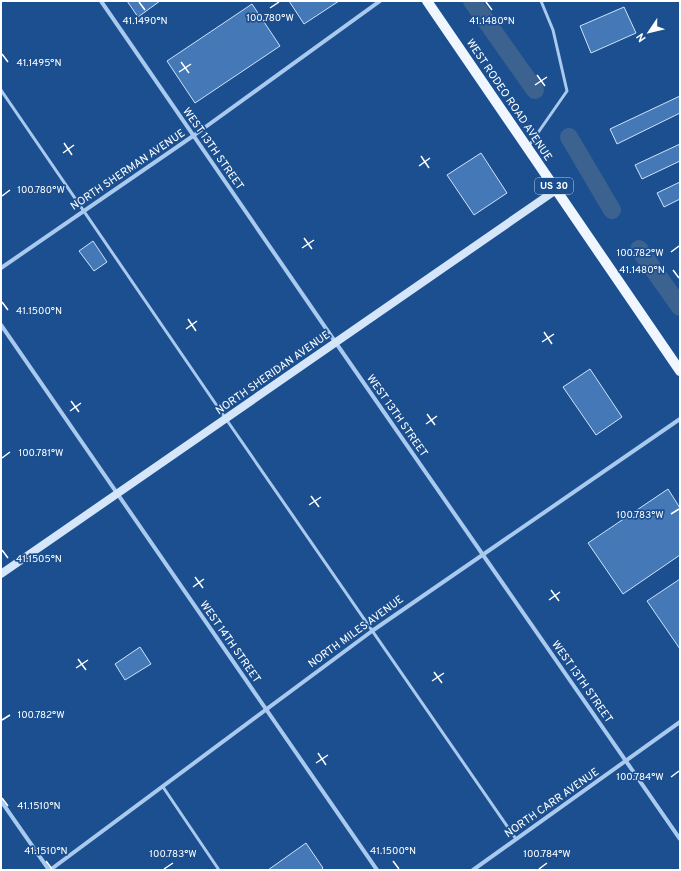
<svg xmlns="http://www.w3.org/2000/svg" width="681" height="871" viewBox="0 0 681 871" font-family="Overpass,sans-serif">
	<rect width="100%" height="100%" fill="#1b4f8f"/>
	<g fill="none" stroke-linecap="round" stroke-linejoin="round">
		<g stroke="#3c6290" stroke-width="18">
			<polyline points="472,1 535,90"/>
			<polyline points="569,137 612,210"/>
			<polyline points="639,249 680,307"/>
		</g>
	</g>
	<g fill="#4478b7" stroke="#cfe3fa">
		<polygon points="127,1 160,1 138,17"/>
		<polygon points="289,1 339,1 304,24"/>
		<polygon points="252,4 280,46 195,103 167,61"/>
		<polygon points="624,7 636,33 591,53 580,26"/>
		<polygon points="680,96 680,113 617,144 610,129"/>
		<polygon points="680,144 680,161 642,179 635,165"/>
		<polygon points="481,153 507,193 474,215 447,175"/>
		<polygon points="680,182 680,199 664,207 657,193"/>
		<polygon points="93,241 107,262 94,271 79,251"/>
		<polygon points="590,369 622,417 596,435 563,387"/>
		<polygon points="668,489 680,508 680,555 623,594 588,543"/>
		<polygon points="680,579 680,649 647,601"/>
		<polygon points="140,647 151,664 125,680 115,664"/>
		<polygon points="306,843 323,868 321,870 268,870"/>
	</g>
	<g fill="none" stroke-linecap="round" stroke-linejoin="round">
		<g stroke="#a9c9ee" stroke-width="3">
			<polyline points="1,90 226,419 516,839"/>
			<polyline points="528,147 567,91 553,30 541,1"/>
			<polyline points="163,787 219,870"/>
		</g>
		<g stroke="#a9c9ee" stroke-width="4">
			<polyline points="101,1 336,343 680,839"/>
			<polyline points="1,268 193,136 380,1"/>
			<polyline points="1,325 377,870"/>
			<polyline points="1,801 49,870"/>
			<polyline points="50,870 372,631 680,419"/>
			<polyline points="473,870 680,722"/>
		</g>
		<polyline stroke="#d6e6fa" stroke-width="8" points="1,574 556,190"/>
		<polyline stroke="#f0f6ff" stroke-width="10" points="427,1 680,371"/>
	</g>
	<path fill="none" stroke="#fff" stroke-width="1.5" d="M 139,2 L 145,10M 486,2 L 492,10M 270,8 L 279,2M 2,54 L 8,62M 181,62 L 189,73M 179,72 L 191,64M 537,75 L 545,86M 535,85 L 547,77M 64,143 L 72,155M 63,153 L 74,145M 421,156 L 429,168M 419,166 L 430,158M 2,196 L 10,190M 304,238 L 312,249M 302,248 L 314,240M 671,252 L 679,246M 673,270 L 679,278M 2,302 L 8,310M 188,319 L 196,331M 186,329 L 197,321M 544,332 L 552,344M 542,342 L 554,334M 71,401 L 79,412M 70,411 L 81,403M 427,414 L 435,425M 426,424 L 437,416M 2,458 L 10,452M 311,496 L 319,507M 309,505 L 321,497M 671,514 L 679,509M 2,550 L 8,558M 195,577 L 203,588M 193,587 L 204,579M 551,590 L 559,601M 549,600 L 560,592M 78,659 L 86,670M 76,668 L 88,660M 434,672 L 442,683M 432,681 L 444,673M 2,720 L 10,715M 318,753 L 326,765M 316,763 L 328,755M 671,777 L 679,771M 2,798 L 8,806M 46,861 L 52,869M 393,861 L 399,869M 164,869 L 173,863M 539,869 L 547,863"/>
	<g text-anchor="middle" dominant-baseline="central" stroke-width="3.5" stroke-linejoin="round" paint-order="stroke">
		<rect fill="#1b4f8f" stroke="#bbcadd" stroke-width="1" x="535" y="178" width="38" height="16" rx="3"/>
		<g font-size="10" font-weight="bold" fill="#fff">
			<text x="554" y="186">US 30</text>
		</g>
		<g font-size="11" fill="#fff" stroke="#1b4f8f">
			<text transform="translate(509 100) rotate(56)">WEST RODEO ROAD AVENUE</text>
			<text transform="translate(213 149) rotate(55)">WEST 13TH STREET</text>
			<text transform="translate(128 170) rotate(-34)">NORTH SHERMAN AVENUE</text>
			<text transform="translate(273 373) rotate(-35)">NORTH SHERIDAN AVENUE</text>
			<text transform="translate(397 416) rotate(55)">WEST 13TH STREET</text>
			<text transform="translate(356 632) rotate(-36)">NORTH MILES AVENUE</text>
			<text transform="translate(230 642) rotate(55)">WEST 14TH STREET</text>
			<text transform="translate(582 682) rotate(55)">WEST 13TH STREET</text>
			<text transform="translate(552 803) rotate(-35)">NORTH CARR AVENUE</text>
		</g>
	</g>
	<g font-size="10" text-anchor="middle" fill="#fff" stroke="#1b4f8f" stroke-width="3.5" stroke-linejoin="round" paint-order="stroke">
		<text x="270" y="21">100.780°W</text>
		<text x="492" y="24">41.1480°N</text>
		<text x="145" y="24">41.1490°N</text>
		<text x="39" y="66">41.1495°N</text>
		<text x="41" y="193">100.780°W</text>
		<text x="640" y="256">100.782°W</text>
		<text x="642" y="273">41.1480°N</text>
		<text x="39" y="314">41.1500°N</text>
		<text x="41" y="456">100.781°W</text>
		<text x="640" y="518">100.783°W</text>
		<text x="39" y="562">41.1505°N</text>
		<text x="41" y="718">100.782°W</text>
		<text x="640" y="780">100.784°W</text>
		<text x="39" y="809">41.1510°N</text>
		<text x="46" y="854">41.1510°N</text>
		<text x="393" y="854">41.1500°N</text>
		<text x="173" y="857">100.783°W</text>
		<text x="547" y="857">100.784°W</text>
	</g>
	<rect width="681" height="871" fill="none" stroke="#ffffff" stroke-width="4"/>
	<g transform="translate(649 32) rotate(235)" stroke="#1b4f8f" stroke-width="3" paint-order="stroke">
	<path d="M0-3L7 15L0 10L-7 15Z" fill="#ffffff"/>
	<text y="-6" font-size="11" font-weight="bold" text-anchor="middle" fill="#ffffff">N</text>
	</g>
</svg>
